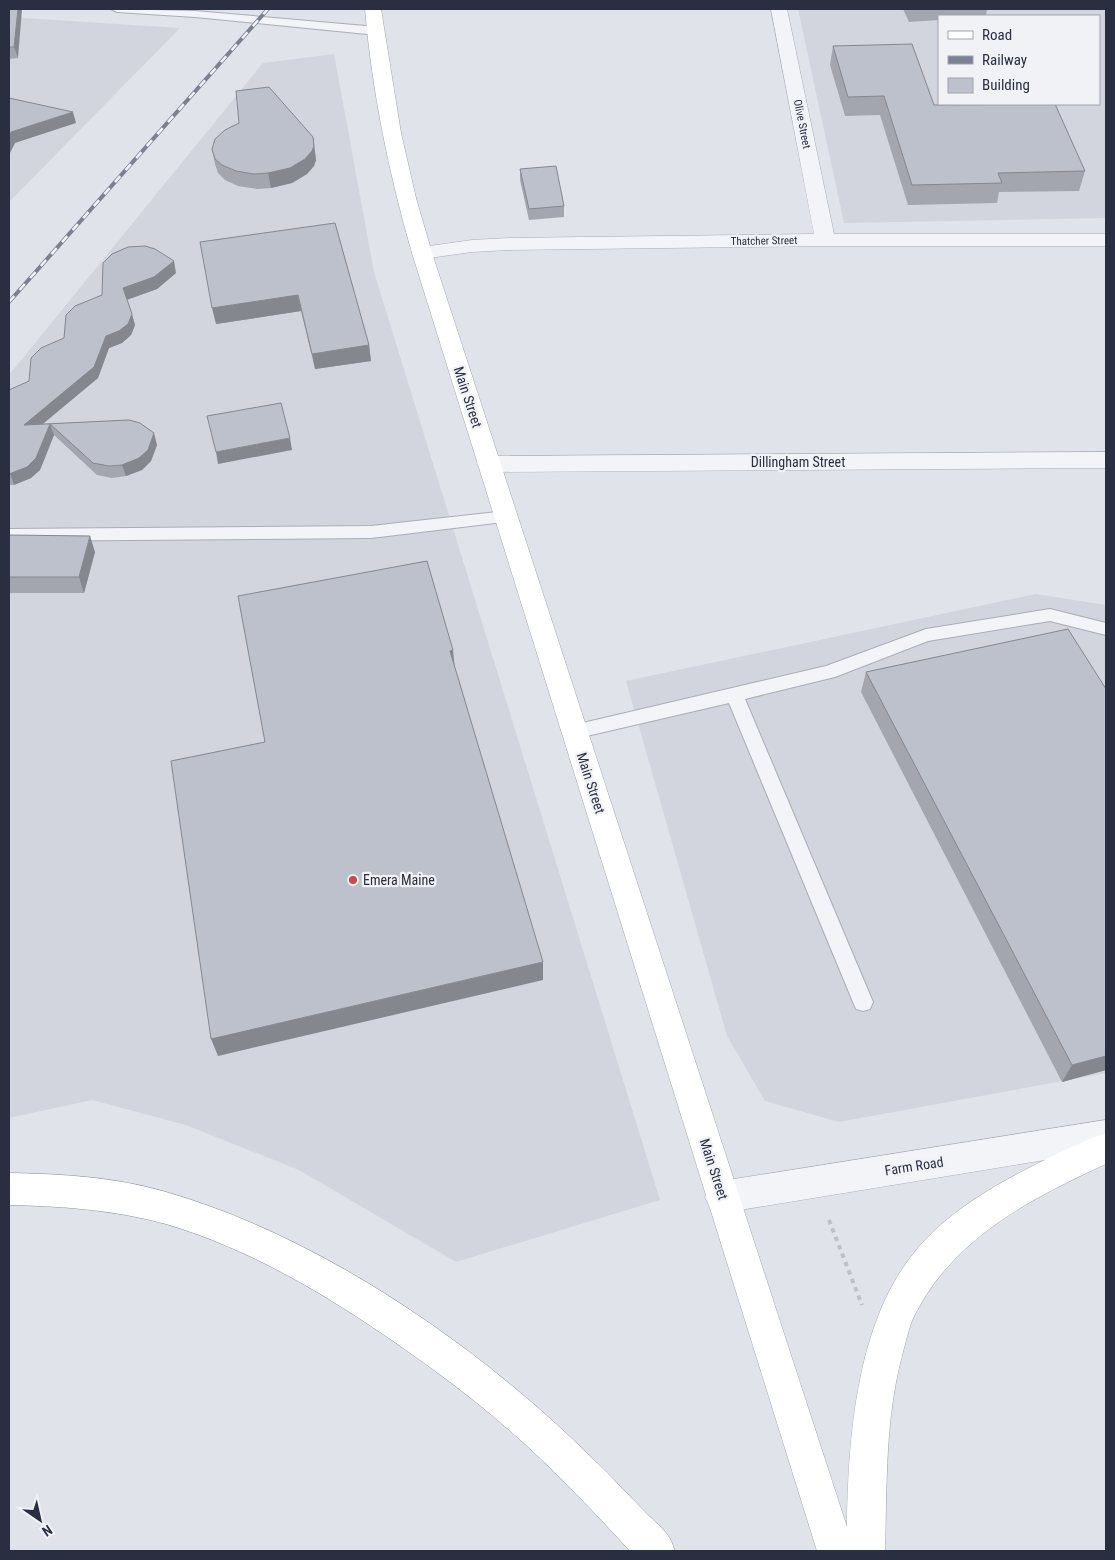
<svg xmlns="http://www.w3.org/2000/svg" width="1115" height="1560" viewBox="0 0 1115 1560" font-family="'Roboto Condensed',sans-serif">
	<rect width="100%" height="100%" fill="#e0e3e9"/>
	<g fill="#d2d5de" fill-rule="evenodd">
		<path d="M 798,9 L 1106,9 L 1106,218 L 844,223 ZM 939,16 L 1099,16 L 1099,104 L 939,104 Z"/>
		<polygon points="9,17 180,28 9,202"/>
		<polygon points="334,54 374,272 660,1200 456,1262 299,1170 186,1125 92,1100 9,1118 9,375 263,63"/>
		<polygon points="1036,594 1106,605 1106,1073 839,1122 765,1101 727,1036 626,681"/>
	</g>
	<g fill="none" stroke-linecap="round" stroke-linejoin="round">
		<g stroke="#a9adb6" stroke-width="2">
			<g id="service">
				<polygon points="111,9 195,11 377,27 383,31 377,35 195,17 117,12"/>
				<polygon points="506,511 512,513 514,517 512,521 371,538 9,541 9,529 371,526"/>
				<polygon points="1050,609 1106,623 1106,635 1050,621 928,641 835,677 745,699 873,1002 870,1009 863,1011 856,1009 853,1002 729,703 574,739 568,737 565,732 568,727 574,725 826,666 926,629"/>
			</g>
		</g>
		<g stroke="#a9adb6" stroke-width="1">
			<g id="minor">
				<polygon points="771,9 787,9 834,234 1106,234 1106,246 825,246 509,250 472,252 422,259 415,257 412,253 415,249 422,247 472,240 509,238 814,234"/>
				<polygon points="1106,452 1106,468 489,472 481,470 477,464 481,458 489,456"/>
			</g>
		</g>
		<g stroke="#a9adb6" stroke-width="1">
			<polygon id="tertiary" points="1106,1120 1106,1150 722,1213 710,1208 705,1197 710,1186 722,1181"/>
		</g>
		<g stroke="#a0a6b4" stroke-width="1">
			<path id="primary" d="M 365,9 L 381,9 L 401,133 L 416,198 L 432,253 L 847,1527 C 848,1441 856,1329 910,1258 C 939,1219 984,1191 1027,1169 C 1053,1156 1079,1142 1106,1133 L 1106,1164 C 1034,1197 957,1236 918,1309 C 910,1322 907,1337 903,1352 C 885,1417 887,1484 885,1551 L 817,1551 L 412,253 C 389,174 372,91 365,9 Z"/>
		</g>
		<g stroke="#888f9f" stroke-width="1">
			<path id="motorway" d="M 9,1173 C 62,1174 115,1177 166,1192 C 322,1237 480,1347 594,1460 C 612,1477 629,1496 647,1514 C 654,1521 663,1528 669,1537 C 672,1541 673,1547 675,1551 L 630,1551 C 597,1515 563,1479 527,1446 C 486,1408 442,1375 396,1343 C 325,1294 250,1249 166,1224 C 115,1210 62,1206 9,1205 Z"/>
		</g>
		<polyline stroke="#bec1c7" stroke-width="4" stroke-dasharray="4.5 4.5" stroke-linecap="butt" points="829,1220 862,1305"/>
		<use href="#service" fill="#f3f4f7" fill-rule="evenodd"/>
		<use href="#minor" fill="#f3f4f7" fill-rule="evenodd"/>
		<use href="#tertiary" fill="#f3f4f7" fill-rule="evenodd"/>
		<use href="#primary" fill="#fff" fill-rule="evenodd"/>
		<use href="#motorway" fill="#fff" fill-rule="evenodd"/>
		<g stroke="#7a8192" stroke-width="4">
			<polyline id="rail" points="9,302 268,9"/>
		</g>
		<use href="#rail" stroke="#f0f2f6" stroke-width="2.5" stroke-dasharray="8" stroke-linecap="butt"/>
	</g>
	<g fill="#a3a6af">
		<polygon points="9,9 18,58 9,59"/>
		<polygon points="903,9 987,9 986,16 939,16 939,20 909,22"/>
		<polygon points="833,46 934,105 1085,171 1079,191 999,192 997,203 908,205 880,115 845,116 830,65"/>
		<polygon points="313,137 316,160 314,166 307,174 292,183 271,188 257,189 238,186 225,180 218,173 215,164 212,149"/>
		<polygon points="520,169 564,206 564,217 529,220 520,180"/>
		<polygon points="335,223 369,345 371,361 315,369 301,311 216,324"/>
		<polygon points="176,273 157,289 127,300 135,325 131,335 122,343 109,348 98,378 43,424 129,420 157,445 151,461 142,470 126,476 112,478 97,475 54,435 40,470 31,478 14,485 9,485 9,390 29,381 64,338 66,315"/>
		<polygon points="9,535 95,552 84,593 9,593"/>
		<polygon points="866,672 1106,689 1106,1070 1062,1082 861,692"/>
	</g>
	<g fill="#84878e">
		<polygon points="18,9 22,9 18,58 14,47"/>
		<polygon points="73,112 76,123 15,143 9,155 9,137 11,132"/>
		<polygon points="313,137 316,160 314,166 307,174 292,183 271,188 268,173"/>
		<polygon points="174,261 176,273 157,289 126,300 123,288"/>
		<polygon points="298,295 301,311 216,324 212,308"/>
		<polygon points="132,314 135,325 131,335 122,343 109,348 98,378 28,436 24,425 106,336"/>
		<polygon points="369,345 371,361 315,369 312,354"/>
		<polygon points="50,424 54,435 40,470 31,478 14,485 10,473"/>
		<polygon points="154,433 157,445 151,461 142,470 126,476 122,465"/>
		<polygon points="290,438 292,450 218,464 216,452"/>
		<polygon points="90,536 95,552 84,593 79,577"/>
		<polygon points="453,650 455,670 450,651"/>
		<polygon points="543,962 543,980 218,1056 211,1039"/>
		<polygon points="1106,1056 1106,1070 1062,1082 1072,1065"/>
	</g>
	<g fill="#bdc1cb" stroke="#84878e">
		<polygon points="9,9 18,9 14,47 9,47"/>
		<polygon points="912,44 934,105 1055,104 1085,171 998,173 1002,183 912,185 884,96 848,97 833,46"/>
		<polygon points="269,87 313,137 314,146 312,151 305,159 290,168 268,173 254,174 236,171 222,165 215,159 212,149 215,139 225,130 239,123 236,91"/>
		<polygon points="9,98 73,112 11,132 9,137"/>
		<polygon points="556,166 564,206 529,209 520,169"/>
		<polygon points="335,223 369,345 312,354 298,295 212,308 200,242"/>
		<polygon points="145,246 155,249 174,261 154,277 123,288 132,314 128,324 119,331 106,336 94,367 24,425 129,420 140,423 154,433 148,450 139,458 122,465 109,466 93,463 50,424 36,458 27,467 9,474 9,390 29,381 31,358 41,348 64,338 66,315 75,306 102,295 103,263 112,254 128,247"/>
		<polygon points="281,403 290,438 216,452 207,416"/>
		<polygon points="9,535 90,536 79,577 9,577"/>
		<polygon points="427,561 453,650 450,651 543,962 211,1039 171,761 265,742 238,596"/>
		<polygon points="1068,629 1106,689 1106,1056 1072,1065 866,672"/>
	</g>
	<circle fill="#cb484f" stroke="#f0f2f6" stroke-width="2" cx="353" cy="880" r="5"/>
	<g text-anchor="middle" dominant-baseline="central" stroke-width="4.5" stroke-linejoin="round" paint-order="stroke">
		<g font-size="11" fill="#292f40" stroke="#f0f2f6">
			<text transform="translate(802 124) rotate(79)">Olive Street</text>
			<text transform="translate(764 241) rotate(-1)">Thatcher Street</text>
		</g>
		<g font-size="14" fill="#292f40" stroke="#f0f2f6">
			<text transform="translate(468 397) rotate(72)">Main Street</text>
			<text x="798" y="462">Dillingham Street</text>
			<text transform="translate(591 783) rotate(72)">Main Street</text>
			<text transform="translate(914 1166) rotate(-9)">Farm Road</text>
			<text transform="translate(714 1169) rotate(72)">Main Street</text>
		</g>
		<g font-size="14" fill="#292f40" stroke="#f0f2f6" text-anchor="start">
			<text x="363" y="880">Emera Maine</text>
		</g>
	</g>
	<rect width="1115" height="1560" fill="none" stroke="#292f40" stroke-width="20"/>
	<rect x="938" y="15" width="162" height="90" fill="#f0f2f6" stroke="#a0a4ad"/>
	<rect x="948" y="31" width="25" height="8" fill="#ffffff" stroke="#a0a4ad"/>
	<text x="982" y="40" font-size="15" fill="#292f40">Road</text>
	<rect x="948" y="56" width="25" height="8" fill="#7a8192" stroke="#a0a4ad"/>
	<text x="982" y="65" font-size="15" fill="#292f40">Railway</text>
	<rect x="948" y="78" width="25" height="15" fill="#bdc1cb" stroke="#a0a4ad"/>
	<text x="982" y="90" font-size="15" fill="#292f40">Building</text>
	<g transform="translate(40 1520) rotate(146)" stroke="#f0f2f6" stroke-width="4" paint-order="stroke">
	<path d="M0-4L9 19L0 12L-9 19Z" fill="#292f40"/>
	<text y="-8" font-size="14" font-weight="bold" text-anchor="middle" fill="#292f40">N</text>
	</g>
</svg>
